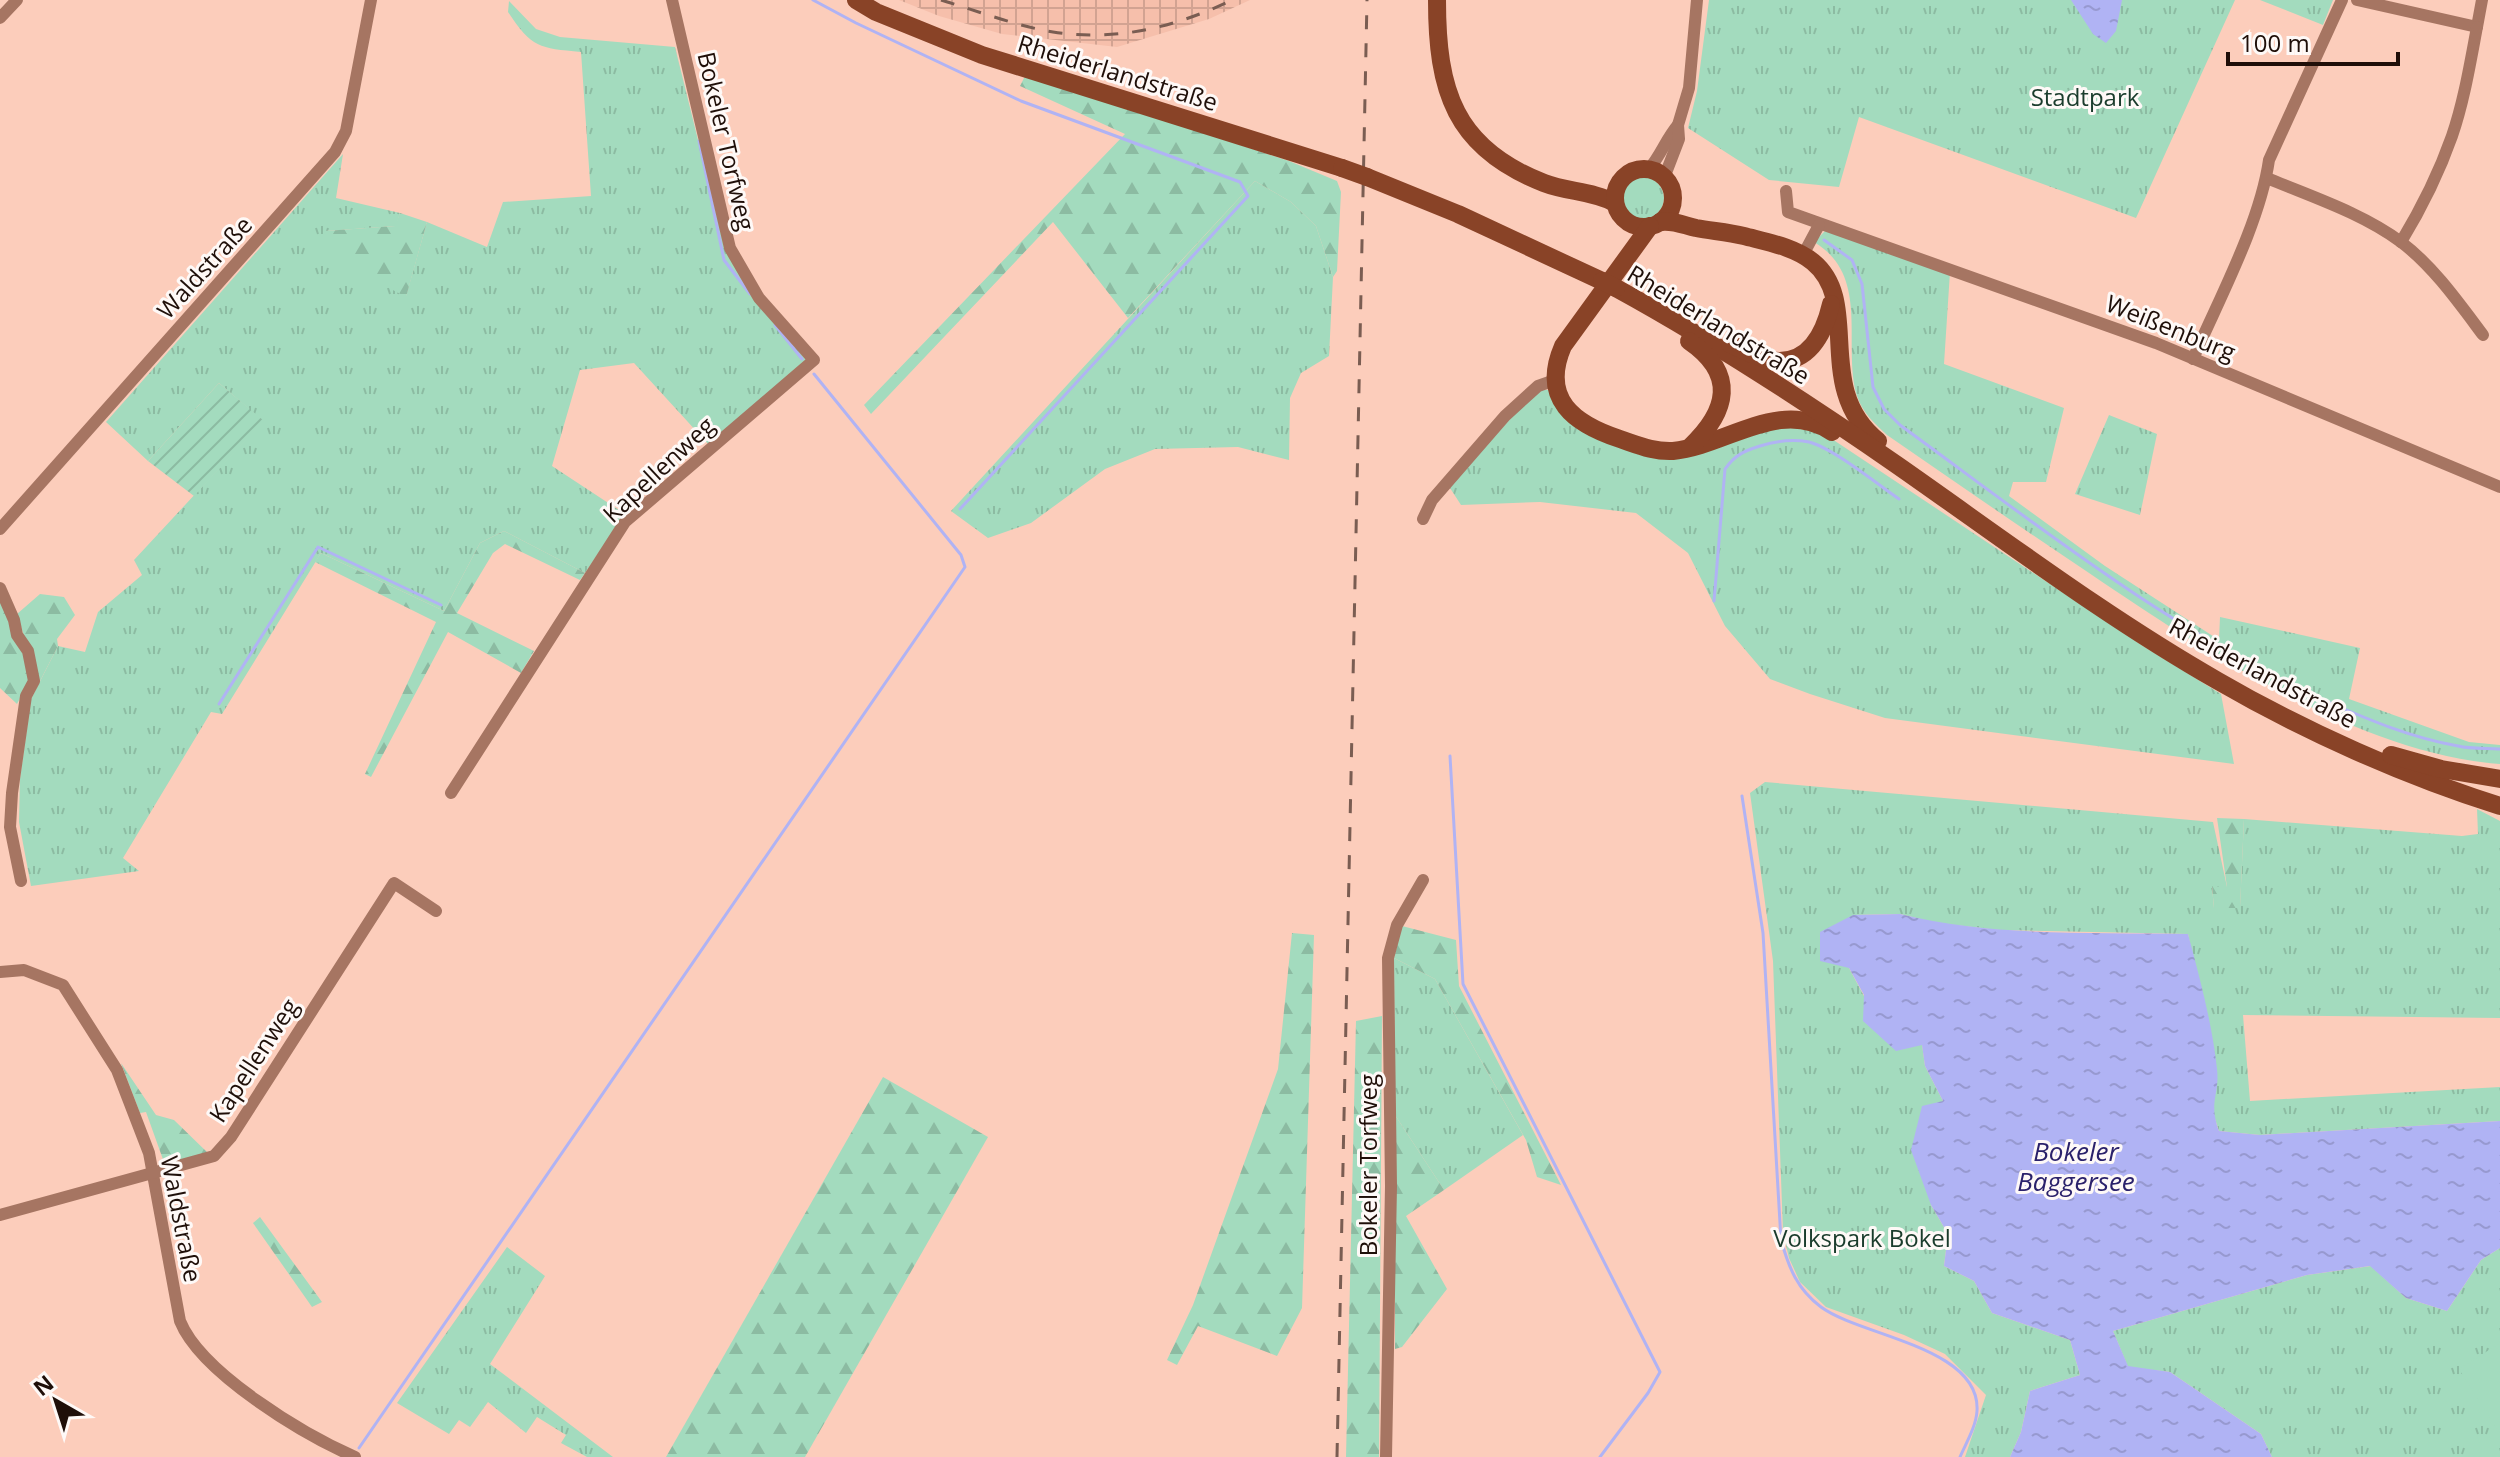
<svg xmlns="http://www.w3.org/2000/svg" width="2500" height="1457" viewBox="0 0 2500 1457" font-family="'Open Sans',sans-serif">
	<defs>
		<pattern id="industrial-grid" width="8" height="8" patternUnits="userSpaceOnUse" patternTransform="scale(2)"><rect width="8" height="8" fill="#f6bfab"/><path d="M0 4h8M4 0v8" fill="none" stroke="#d2a392"/></pattern>
		<pattern id="grass-tufts" width="24" height="20" patternUnits="userSpaceOnUse" patternTransform="scale(2)"><rect width="24" height="20" fill="#a3dbbe"/><path d="M3 7l-1-3M5 7V3M7 7l1-3M15 17l-1-3M17 17v-4M19 17l1-3" fill="none" stroke="#8cbba2"/></pattern>
		<pattern id="forest-firs" width="22" height="20" patternUnits="userSpaceOnUse" patternTransform="scale(2)"><rect width="22" height="20" fill="#a3dbbe"/><path d="M5 1l3.5 6h-7zM16 11l3.5 6h-7z" fill="#8cbba2"/></pattern>
		<pattern id="garden-furrows" width="10" height="10" patternUnits="userSpaceOnUse" patternTransform="scale(2)"><rect width="10" height="10" fill="#a3dbbe"/><path d="M-1 1l2-2M0 10L10 0M9 11l2-2" fill="none" stroke="#8cbba2"/></pattern>
		<pattern id="water-ripples" width="26" height="14" patternUnits="userSpaceOnUse" patternTransform="scale(2)"><rect width="26" height="14" fill="#b0b3f4"/><path d="M2 4q2-2 4 0t4 0M15 11q2-2 4 0t4 0" fill="none" stroke="#9799d0"/></pattern>
	</defs>
	<rect width="100%" height="100%" fill="#fccdbb"/>
	<polygon fill="url(#industrial-grid)" points="899,0 1250,0 1209,19 1117,47 1002,34 939,16"/>
	<g fill="url(#grass-tufts)">
		<polygon points="1709,0 2235,0 2136,218 1859,117 1839,187 1769,180 1688,128 1697,91"/>
		<polygon points="2260,0 2333,0 2323,25"/>
		<path d="M 509,1 L 536,29 L 560,37 L 675,47 L 725,249 L 808,360 L 709,445 L 634,363 L 580,370 L 552,466 L 625,514 L 585,573 L 504,531 L 480,543 L 444,611 L 321,553 L 222,714 L 211,712 L 123,858 L 139,871 L 31,886 L 19,822 L 20,779 L 31,699 L 58,646 L 85,652 L 98,612 L 142,575 L 134,560 L 263,421 L 219,383 L 148,461 L 106,422 L 343,154 L 336,198 L 400,213 L 396,226 L 326,231 L 406,296 L 427,222 L 487,247 L 503,202 L 591,196 L 581,52 C 539,48 532,48 508,12 Z"/>
		<circle cx="1643" cy="198" r="21"/>
		<polygon points="1255,181 1291,202 1316,226 1333,277 1329,356 1301,373 1290,398 1289,460 1238,447 1155,449 1105,469 1031,523 988,538 951,511"/>
		<path d="M 1825,231 L 1950,272 L 1944,364 L 2064,408 L 2046,482 L 2013,482 L 2009,496 L 2105,566 L 2219,640 L 2220,617 L 2360,648 L 2349,699 L 2469,742 L 2500,745 L 2500,764 C 2359,753 2207,653 2092,575 C 2023,529 1955,482 1887,435 C 1875,424 1862,412 1857,396 C 1842,344 1871,276 1814,242 Z"/>
		<polygon points="1542,390 1551,390 1555,397 1655,457 1784,426 1823,433 2143,646 2221,694 2234,764 1885,718 1810,694 1770,679 1725,626 1688,553 1636,513 1540,502 1461,505 1450,488 1457,478 1529,398"/>
		<polygon points="2109,415 2157,434 2140,515 2075,494"/>
		<polygon points="1765,782 2213,822 2227,887 2212,887 2214,908 2240,907 2244,819 2462,836 2478,834 2477,809 2500,821 2500,1018 2243,1015 2250,1101 2500,1087 2500,1121 2260,1135 2219,1131 2212,1110 2217,1075 2188,934 1999,930 1937,923 1900,914 1853,915 1849,968 1864,996 1922,1044 1925,1066 1943,1101 1931,1205 1948,1234 1944,1266 1974,1281 1992,1313 2070,1340 2080,1375 2030,1391 2021,1432 2010,1457 1965,1457 1986,1395 1945,1354 1904,1335 1826,1307 1800,1282 1789,1258 1783,1232 1773,961 1750,793"/>
		<polygon points="1394,958 1435,979 1523,1135 1444,1190 1395,1115"/>
		<polygon points="507,1247 545,1276 490,1364 613,1457 587,1457 561,1443 566,1435 537,1417 526,1433 488,1402 470,1427 459,1420 449,1434 397,1403"/>
		<polygon points="2500,1248 2500,1457 2272,1457 2261,1434 2170,1372 2128,1367 2113,1331 2307,1275 2371,1266 2406,1298 2447,1311 2481,1260"/>
	</g>
	<g fill="url(#forest-firs)">
		<polygon points="1026,74 1289,161 1337,181 1341,192 1337,271 1333,277 1316,226 1291,202 1255,181 1128,318 1053,222 871,414 864,405 1125,134 1020,86"/>
		<polygon points="400,213 427,222 406,297 342,263 323,239 325,231 395,226"/>
		<polygon points="504,531 585,573 580,580 505,544 493,553 457,613 534,651 521,673 448,632 371,777 365,774 436,622 315,562 321,553 444,611 480,543"/>
		<polygon points="40,594 64,597 75,615 57,639 58,646 39,683 17,614"/>
		<polygon points="0,599 24,653 29,681 17,704 0,688"/>
		<polygon points="2217,818 2244,819 2240,908 2214,908 2212,886 2227,887"/>
		<polygon points="1402,926 1456,940 1459,986 1561,1185 1537,1177 1526,1140 1435,979 1394,958"/>
		<polygon points="1292,933 1314,935 1302,1308 1277,1356 1198,1326 1177,1365 1167,1360 1193,1305 1278,1069"/>
		<polygon points="1382,1016 1379,1457 1346,1457 1356,1021"/>
		<polygon points="121,1063 156,1115 174,1120 209,1154 165,1165 146,1112 140,1113"/>
		<polygon points="883,1077 988,1137 805,1457 666,1457"/>
		<polygon points="1395,1115 1444,1190 1406,1216 1447,1289 1402,1347 1395,1349"/>
		<polygon points="260,1217 322,1302 312,1307 253,1223"/>
	</g>
	<polygon fill="url(#garden-furrows)" points="219,383 264,421 194,496 148,461"/>
	<polygon fill="#a3dbbe" points="2500,1343 2500,1434 2459,1369"/>
	<g fill="url(#water-ripples)">
		<polygon points="2071,0 2122,0 2116,31 2106,43 2093,34"/>
		<path d="M 1900,914 C 1993,937 2092,932 2188,934 C 2200,979 2212,1023 2217,1069 C 2220,1095 2208,1101 2219,1131 L 2260,1135 L 2500,1121 L 2500,1248 L 2481,1260 L 2447,1311 L 2406,1298 L 2370,1266 L 2307,1275 L 2113,1331 L 2128,1366 L 2170,1372 L 2261,1434 L 2272,1457 L 2010,1457 L 2021,1432 L 2030,1391 L 2080,1375 L 2070,1340 L 1992,1313 L 1974,1281 L 1944,1266 L 1948,1234 L 1931,1205 L 1911,1150 L 1922,1106 L 1943,1101 L 1925,1066 L 1922,1045 L 1896,1051 L 1863,1021 L 1864,995 L 1849,968 L 1820,961 L 1820,932 L 1853,915 Z"/>
	</g>
	<g fill="none" stroke-linecap="round" stroke-linejoin="round">
		<g stroke="#b0b3f4" stroke-width="3">
			<polyline points="813,0 856,23 1021,101 1240,182 1248,196 960,509"/>
			<polyline points="699,141 724,260 750,294"/>
			<path d="M 1824,240 L 1852,260 L 1862,284 L 1873,387 L 1884,409 L 1900,425 C 2037,525 2171,632 2326,701 C 2369,720 2412,738 2458,746 C 2471,749 2486,748 2500,749"/>
			<polyline points="775,325 802,359"/>
			<path d="M 1714,601 L 1725,469 C 1735,455 1744,451 1760,446 C 1776,441 1793,439 1809,442 C 1833,448 1877,484 1899,499"/>
			<polyline points="219,704 318,547 441,605"/>
			<polyline points="1450,756 1463,984 1660,1372 1648,1393 1600,1457"/>
			<path d="M 1742,796 L 1763,933 L 1781,1240 C 1789,1268 1797,1289 1821,1307 C 1860,1336 1981,1347 1977,1411 C 1976,1427 1966,1443 1960,1457"/>
			<polyline points="359,1448 965,567 961,555 814,374"/>
		</g>
		<g stroke="#a67562" stroke-width="12">
			<polyline points="2357,0 2477,27 2482,0"/>
			<polyline points="0,18 17,0"/>
			<path d="M 1649,169 C 1661,155 1666,139 1678,125"/>
			<polyline points="1664,178 1679,139 1678,125 1689,88 1697,0"/>
			<path d="M 2267,178 C 2312,197 2362,213 2401,242 C 2433,266 2459,303 2483,335"/>
			<polyline points="1786,191 1788,212 2156,343 2500,487"/>
			<path d="M 2401,242 C 2421,209 2439,173 2452,136 C 2464,101 2470,64 2477,27"/>
			<polyline points="1803,255 1819,225"/>
			<path d="M 2193,359 C 2219,299 2260,223 2269,160 L 2342,0"/>
			<polyline points="1423,519 1432,500 1505,416 1538,386 1555,380"/>
			<polyline points="0,529 335,152 346,131 371,0"/>
			<polyline points="0,588 14,620 17,635 28,651 34,681 26,696 12,793 10,827 21,881"/>
			<polyline points="451,793 625,522 814,360 759,298 730,248 672,0"/>
			<path d="M 0,972 L 24,970 L 63,985 L 117,1070 L 149,1153 L 180,1321 C 201,1373 303,1434 355,1457"/>
			<polyline points="0,1215 214,1156 231,1137 394,883 436,911"/>
			<polyline points="1386,1457 1391,1186 1388,958 1397,925 1423,880"/>
		</g>
		<g stroke="#894327" stroke-width="18">
			<polyline points="856,0 876,12 982,55 1342,168"/>
			<path d="M 1437,0 C 1437,90 1454,148 1544,183 C 1567,192 1593,191 1615,203"/>
			<circle cx="1644" cy="198" r="29"/>
			<polyline points="1367,177 1458,214 1602,281"/>
			<path d="M 1660,222 C 1673,220 1683,225 1696,228 C 1712,231 1728,232 1744,236 C 1767,242 1795,247 1813,262 C 1863,303 1812,388 1878,441"/>
			<path d="M 1650,226 L 1563,346 C 1540,399 1574,424 1620,439 C 1638,445 1654,452 1673,451 C 1726,446 1780,397 1832,432"/>
			<path d="M 1616,288 C 1713,341 1806,402 1897,465 C 2003,539 2106,617 2218,681 C 2304,731 2405,776 2500,806"/>
			<path d="M 1689,341 C 1737,374 1728,411 1690,447"/>
			<path d="M 1730,344 C 1743,349 1756,358 1770,360 C 1808,367 1824,334 1831,304"/>
			<polyline points="2391,755 2441,769 2500,779"/>
		</g>
		<g stroke="#7a5d52" stroke-width="3" stroke-dasharray="14 14" stroke-linecap="butt">
			<path d="M 941,0 C 978,11 1016,26 1053,32 C 1116,42 1176,27 1232,0"/>
			<polyline points="1337,1457 1367,0"/>
		</g>
		<g stroke="#894327" stroke-width="18">
			<polyline points="1342,168 1367,177"/>
			<polyline points="1602,281 1616,288"/>
		</g>
	</g>
	<g text-anchor="middle" dominant-baseline="central" stroke-width="6" stroke-linejoin="round" paint-order="stroke">
		<g font-size="24" fill="#1f0f09" stroke="#fef9f7">
			<text transform="translate(1118 72) rotate(17)">Rheiderlandstraße</text>
			<text transform="translate(727 141) rotate(77)">Bokeler Torfweg</text>
			<text transform="translate(204 267) rotate(-48)">Waldstraße</text>
			<text transform="translate(1719 324) rotate(31)">Rheiderlandstraße</text>
			<text transform="translate(2171 327) rotate(22)">Weißenburg</text>
			<text transform="translate(658 469) rotate(-43)">Kapellenweg</text>
			<text transform="translate(2263 672) rotate(28)">Rheiderlandstraße</text>
			<text transform="translate(253 1060) rotate(-57)">Kapellenweg</text>
			<text transform="translate(1367 1165) rotate(-90)">Bokeler Torfweg</text>
			<text transform="translate(182 1219) rotate(79)">Waldstraße</text>
		</g>
		<g font-size="24" fill="#1a3c2c" stroke="#fef9f7">
			<text x="2085" y="96">Stadtpark</text>
			<text x="1862" y="1237">Volkspark Bokel</text>
		</g>
		<g font-size="26" font-style="italic" fill="#2a216b" stroke="#fef9f7">
			<text x="2076" y="1151">Bokeler<tspan x="2076" dy="30">Baggersee</tspan></text>
		</g>
	</g>
	<g transform="translate(56 1401) rotate(321)" stroke="#fef9f7" stroke-width="6" paint-order="stroke">
	<path d="M0-6L14 30L0 20L-14 30Z" fill="#1f0f09"/>
	<text y="-12" font-size="22" font-weight="bold" text-anchor="middle" fill="#1f0f09">N</text>
	</g>
	<path d="M2228 52v12h170v-12" fill="none" stroke="#1f0f09" stroke-width="4"/>
	<text x="2240" y="52" font-size="24" fill="#1f0f09" stroke="#fef9f7" stroke-width="6" paint-order="stroke">100 m</text>
</svg>
